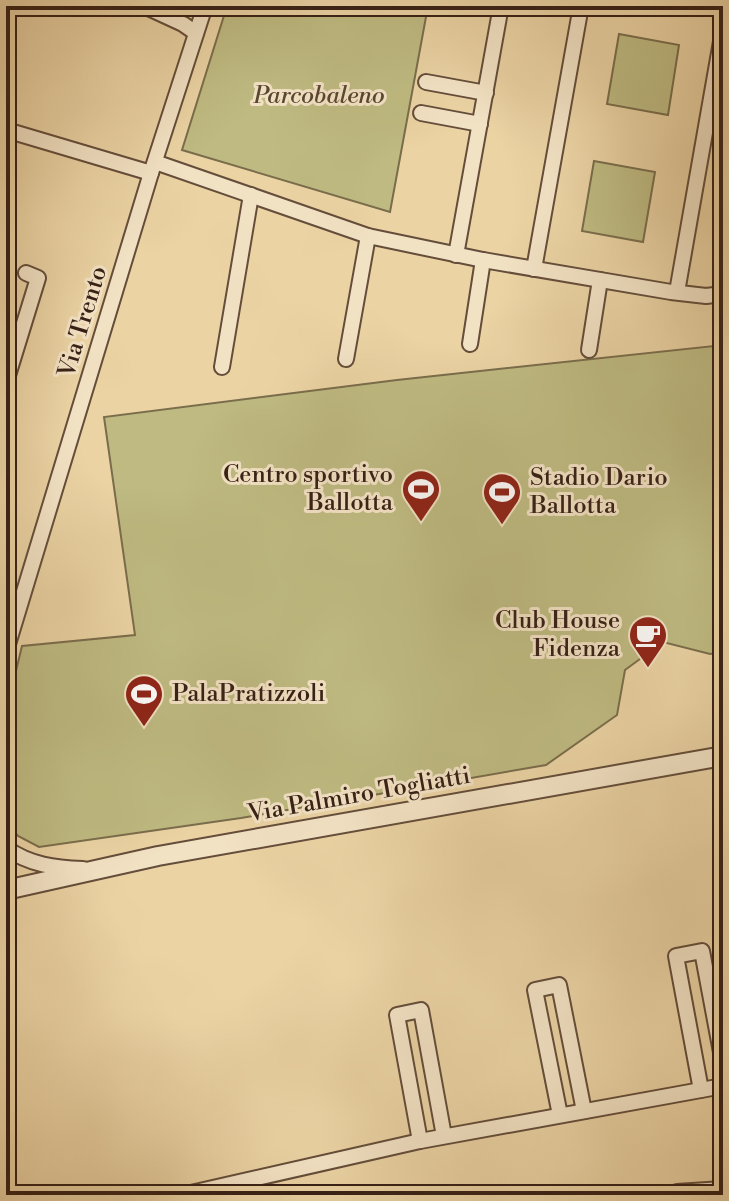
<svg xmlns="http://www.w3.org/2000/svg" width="729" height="1201" viewBox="0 0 729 1201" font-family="'Libre Bodoni',serif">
	<rect width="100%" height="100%" fill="#ebd3a4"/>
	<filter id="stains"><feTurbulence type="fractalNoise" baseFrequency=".0025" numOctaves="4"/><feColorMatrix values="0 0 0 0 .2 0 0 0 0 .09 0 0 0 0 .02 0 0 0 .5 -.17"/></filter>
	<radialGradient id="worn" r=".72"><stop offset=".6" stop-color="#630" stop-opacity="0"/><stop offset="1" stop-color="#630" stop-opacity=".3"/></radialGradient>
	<g fill="#beba81" stroke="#7a6d4c" stroke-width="2">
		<polygon points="227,6 428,6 390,212 182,150"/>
		<polygon points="619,34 679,45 668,115 607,104"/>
		<polygon points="594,161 655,172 643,242 582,231"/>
		<polygon points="723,345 723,652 710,654 663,642 625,670 617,715 546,765 241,818 39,847 18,836 6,822 6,712 22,646 135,635 104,417 397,380"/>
	</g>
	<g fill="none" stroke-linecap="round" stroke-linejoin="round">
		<g stroke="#644d3a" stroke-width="18">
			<g id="minor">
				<polyline points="144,6 183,24 196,33"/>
				<polyline points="426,82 486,93"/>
				<polyline points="421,113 480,124"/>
				<polyline points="6,130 151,173"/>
				<polyline points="155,162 368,236 483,260 671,292 706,296 723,294"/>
				<polyline points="456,255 501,6"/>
				<polyline points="534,269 581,6"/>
				<polyline points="677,292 723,30"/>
				<polyline points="470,344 483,260"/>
				<polyline points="589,350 600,280"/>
				<polyline points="346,359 368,236"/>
				<polyline points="222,367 251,195"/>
				<polyline points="6,382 38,278 26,273"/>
				<polyline points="6,651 151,173 205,6"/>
				<path d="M 6,848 C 30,865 55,868 83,869"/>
				<polyline points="701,1090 676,956 702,951 723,1063"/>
				<polyline points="560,1115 535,990 559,985 584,1111"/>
				<polyline points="420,1141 397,1015 421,1010 444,1136"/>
				<polyline points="182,1195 420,1141 723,1086"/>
				<polyline points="674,1195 677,1192 723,1189"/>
			</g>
		</g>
		<g stroke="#644d3a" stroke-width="22">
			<polyline id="tertiary" points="6,890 158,856 723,756"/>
		</g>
		<use href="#minor" stroke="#f2e2c4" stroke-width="14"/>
		<use href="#tertiary" stroke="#f2e2c4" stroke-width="18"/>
	</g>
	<defs>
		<g id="stadium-pin" transform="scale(2)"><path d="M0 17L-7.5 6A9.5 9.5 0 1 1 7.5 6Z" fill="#8f2418" stroke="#f2e2c4"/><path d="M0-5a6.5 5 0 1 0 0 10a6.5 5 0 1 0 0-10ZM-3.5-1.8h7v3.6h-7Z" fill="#fff"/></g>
		<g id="cafe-pin" transform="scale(2)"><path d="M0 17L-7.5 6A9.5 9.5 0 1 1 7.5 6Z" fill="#8f2418" stroke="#f2e2c4"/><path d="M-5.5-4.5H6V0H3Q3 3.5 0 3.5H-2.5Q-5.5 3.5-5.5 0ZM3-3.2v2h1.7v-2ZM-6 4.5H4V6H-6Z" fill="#fff"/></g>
	</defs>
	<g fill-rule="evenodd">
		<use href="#stadium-pin" x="421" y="489"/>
		<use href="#stadium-pin" x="502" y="492"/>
		<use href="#cafe-pin" x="648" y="635"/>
		<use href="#stadium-pin" x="144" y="694"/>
	</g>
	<g text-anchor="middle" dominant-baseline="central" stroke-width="6" stroke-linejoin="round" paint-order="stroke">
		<g font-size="24" font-style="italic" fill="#594631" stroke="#f2e2c4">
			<text x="319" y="96">Parcobaleno</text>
		</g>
		<g font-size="24" fill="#372016" stroke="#f2e2c4">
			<text transform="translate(83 322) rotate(-73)">Via Trento</text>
			<text transform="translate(359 795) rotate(-10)">Via Palmiro Togliatti</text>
		</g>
		<g font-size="24" fill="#372016" stroke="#f2e2c4" text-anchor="end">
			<text x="393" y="475">Centro sportivo<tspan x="393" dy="28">Ballotta</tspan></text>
			<text x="530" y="478" text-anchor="start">Stadio Dario<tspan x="530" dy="28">Ballotta</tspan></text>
			<text x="620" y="621">Club House<tspan x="620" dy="28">Fidenza</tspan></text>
			<text x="172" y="694" text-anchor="start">PalaPratizzoli</text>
		</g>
	</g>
	<rect width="729" height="1201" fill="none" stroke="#ebd3a4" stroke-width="32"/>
	<rect x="8" y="8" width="713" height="1185" fill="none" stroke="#372016" stroke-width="4"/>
	<rect x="16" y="16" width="697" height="1169" fill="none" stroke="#372016" stroke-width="2"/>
	<rect width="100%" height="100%" filter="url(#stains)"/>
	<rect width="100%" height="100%" fill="url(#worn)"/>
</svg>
